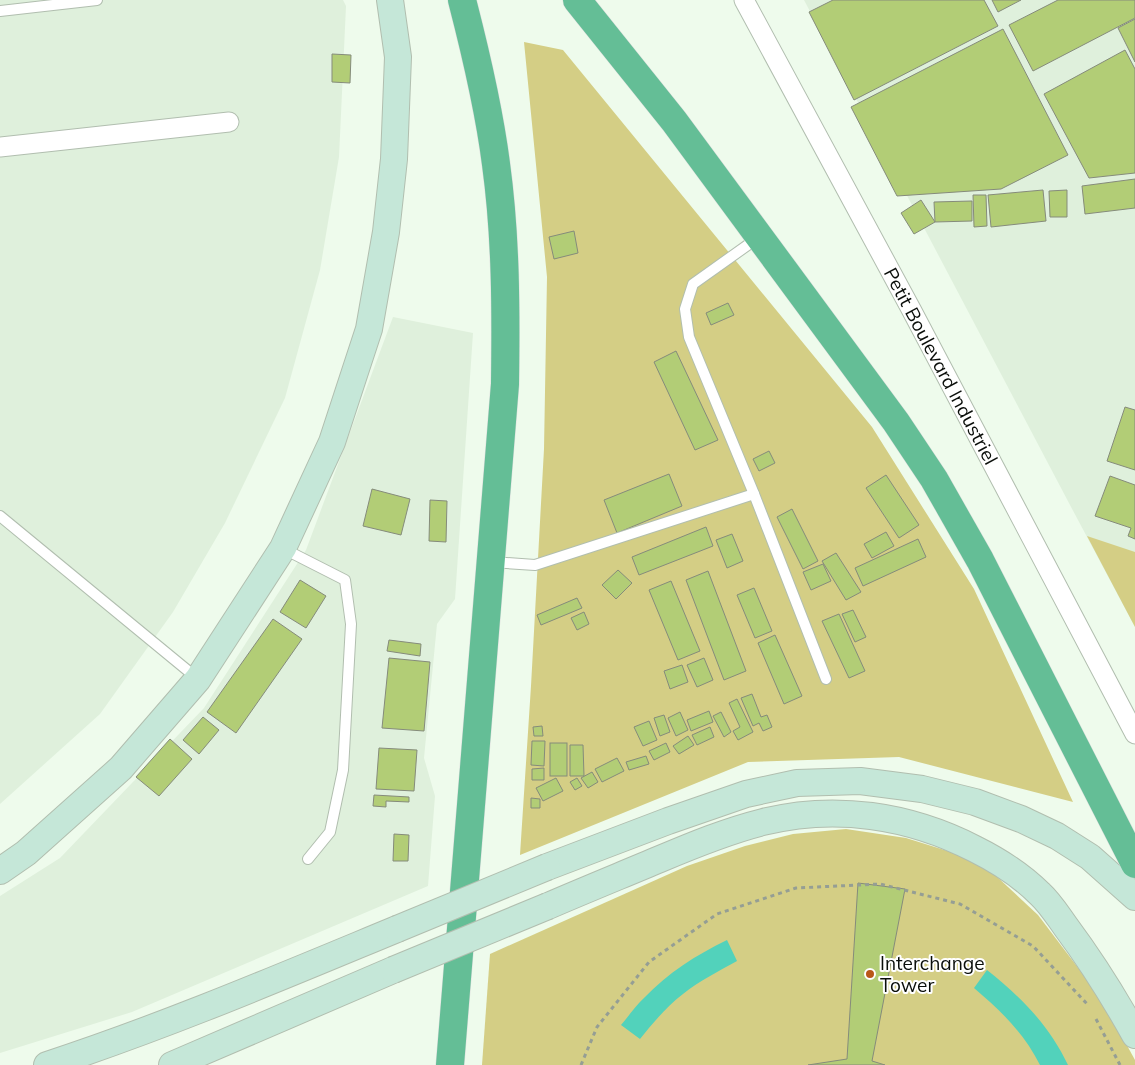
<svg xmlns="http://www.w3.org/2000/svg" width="1135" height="1065" viewBox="0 0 1135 1065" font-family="Mulish,sans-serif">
	<rect width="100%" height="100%" fill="#eefbec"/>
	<g fill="#dff0dc">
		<polygon points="0,0 343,0 346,6 339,157 320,270 285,398 225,523 173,612 100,714 0,804"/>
		<polygon points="804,0 1135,0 1135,627 1070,505"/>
		<polygon points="393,317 473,333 455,599 437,624 424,758 435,796 428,886 132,1012 0,1053 0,896 60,858 204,708 306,550"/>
	</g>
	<g fill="#d4ce85">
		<polygon points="524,42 563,50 872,427 974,589 1073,802 899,757 748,762 520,855 531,686 544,449 547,277"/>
		<polygon points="1087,536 1135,552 1135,627"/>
		<polygon points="846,829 906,838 954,853 994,874 1038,915 1101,998 1135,1060 1135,1065 482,1065 490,954 687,866 745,846 793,834"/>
	</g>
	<g fill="#52d2bb">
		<path d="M 727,940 L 737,961 C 719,971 699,981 683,994 C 666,1007 653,1023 640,1039 L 621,1025 C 629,1016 635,1006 644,998 C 668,973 696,955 727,940 Z"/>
		<path d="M 987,970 C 1021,997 1049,1025 1068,1065 L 1040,1065 C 1024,1033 1001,1011 974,988 Z"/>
	</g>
	<g fill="#b2cd76" stroke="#858b7b">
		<polygon points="833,0 984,0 998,26 854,100 809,12"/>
		<polygon points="992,0 1021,0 998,12"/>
		<polygon points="1058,0 1135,0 1135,18 1033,71 1009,25"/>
		<polygon points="1135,19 1135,62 1118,28"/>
		<polygon points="1003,29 1068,155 1001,189 897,196 851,107"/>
		<polygon points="1125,50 1135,69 1135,173 1089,178 1044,94"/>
		<polygon points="332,54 351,55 350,83 332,82"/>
		<polygon points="1135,179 1135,208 1085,214 1082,186"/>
		<polygon points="1043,190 1046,221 991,227 988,195"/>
		<polygon points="1067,190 1067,217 1050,217 1049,191"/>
		<polygon points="973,195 986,195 987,226 974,227"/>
		<polygon points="921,200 935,222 914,234 901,213"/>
		<polygon points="972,201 972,221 935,222 934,202"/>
		<polygon points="574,231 578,253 554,259 549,237"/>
		<polygon points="728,303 734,315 711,325 706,313"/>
		<polygon points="676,351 718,440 695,450 654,362"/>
		<polygon points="1125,407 1135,410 1135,470 1107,461"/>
		<polygon points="769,451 775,463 759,471 753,459"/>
		<polygon points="669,474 682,506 617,533 604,500"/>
		<polygon points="886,475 919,525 899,538 866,488"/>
		<polygon points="1110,476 1135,485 1135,539 1128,536 1131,528 1095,516"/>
		<polygon points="372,489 410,499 401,535 363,526"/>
		<polygon points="430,500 447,501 446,542 429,541"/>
		<polygon points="792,509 818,561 803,569 777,517"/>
		<polygon points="706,527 713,546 639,575 632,557"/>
		<polygon points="886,532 894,546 872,558 864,544"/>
		<polygon points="732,534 743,561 727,568 716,540"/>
		<polygon points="918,539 926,557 863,586 855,568"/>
		<polygon points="836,553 861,592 846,600 822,561"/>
		<polygon points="823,564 831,581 811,590 803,572"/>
		<polygon points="618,570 632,583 616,599 602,585"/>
		<polygon points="708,571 746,671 724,680 686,580"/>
		<polygon points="300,580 326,596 306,628 280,612"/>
		<polygon points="671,581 700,651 678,660 649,590"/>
		<polygon points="754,588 772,631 755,638 737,595"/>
		<polygon points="577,598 582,608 541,625 537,615"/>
		<polygon points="853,610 866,637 855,642 842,614"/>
		<polygon points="584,612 589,624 577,630 571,618"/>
		<polygon points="839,614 865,671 849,678 822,621"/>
		<polygon points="273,619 302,639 236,733 207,712"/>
		<polygon points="775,635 802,696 784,704 758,643"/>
		<polygon points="389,640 421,644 420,656 387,651"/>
		<polygon points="389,658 430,662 424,731 382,728"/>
		<polygon points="704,658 713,680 697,687 687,665"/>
		<polygon points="682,665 688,682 670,689 664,671"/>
		<polygon points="752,694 761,717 767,715 772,727 763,731 759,723 753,726 741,698"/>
		<polygon points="737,699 753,732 738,740 733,731 740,727 729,703"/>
		<polygon points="709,711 713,722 691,731 687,720"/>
		<polygon points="680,712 688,730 676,736 668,718"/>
		<polygon points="721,712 731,732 724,737 713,716"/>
		<polygon points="664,715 670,732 660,736 654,718"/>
		<polygon points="203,717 219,730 199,754 183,740"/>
		<polygon points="649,721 657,740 643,746 634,727"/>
		<polygon points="542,726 543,736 534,736 533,727"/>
		<polygon points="710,727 714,737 697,745 692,735"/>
		<polygon points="688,736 694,745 679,754 673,746"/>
		<polygon points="170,739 192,759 159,796 136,777"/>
		<polygon points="532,741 545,741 544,766 531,765"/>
		<rect x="550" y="743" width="17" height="33"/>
		<polygon points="666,743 670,752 654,760 649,751"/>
		<polygon points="570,745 583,745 584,776 570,776"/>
		<polygon points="379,748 417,750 414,791 376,789"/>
		<polygon points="646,756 649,764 629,770 626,762"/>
		<polygon points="617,758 624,771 602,782 595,769"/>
		<polygon points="544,768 544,780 532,780 532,769"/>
		<polygon points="592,772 598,782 588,788 581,778"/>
		<polygon points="556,778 563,791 543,801 536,788"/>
		<polygon points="577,778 582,786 575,790 570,782"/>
		<polygon points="374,795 409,797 409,802 386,801 386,807 373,806"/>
		<polygon points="531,798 540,799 540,808 531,808"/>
		<polygon points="394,834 409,835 408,861 393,861"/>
		<polygon points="858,883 905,889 872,1061 885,1065 808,1065 847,1059"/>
	</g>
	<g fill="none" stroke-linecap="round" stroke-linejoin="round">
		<g stroke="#b1beaf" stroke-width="12">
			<g id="service">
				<polyline points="0,11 97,0"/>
				<polyline points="759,237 693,284 685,309 689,337 754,494 826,679"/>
				<polyline points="0,516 198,679"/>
				<polyline points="284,549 345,580 351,624 343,770 330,832 308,859"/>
				<polyline points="492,562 535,565 754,494"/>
			</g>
		</g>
		<g stroke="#b1beaf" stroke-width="21">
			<g id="minor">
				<polyline points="744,0 912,311 1135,734"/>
				<polyline points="0,147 229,122"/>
			</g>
		</g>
		<g stroke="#b1beaf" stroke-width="28">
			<g id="secondary">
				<polyline points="547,867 668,821 746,794 797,783 860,781 922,789 975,802 1021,819 1057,836 1090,857 1135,897"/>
				<polyline points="0,871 26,853 121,768 198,679 283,548 332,442 369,329 386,232 394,159 398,57 390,0"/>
				<path d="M 548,906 C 585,890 622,875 660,859 C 693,845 727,831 763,822 C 835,804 909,815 975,849 C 999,861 1021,875 1040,894 C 1050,903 1058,916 1066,927 C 1092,962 1114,997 1135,1035"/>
				<path d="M 47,1065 C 166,1026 281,977 397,929"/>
				<polyline points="172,1065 393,970"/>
			</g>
		</g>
		<g stroke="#ddd" stroke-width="29">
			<g id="trunk">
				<polyline points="577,0 674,121 896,422 934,479 980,560 1135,864"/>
				<path d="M 450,1065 L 505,384 C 506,310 506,237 496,164 C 489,109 476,54 462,0"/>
			</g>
		</g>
		<g stroke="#959e94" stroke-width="3" stroke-dasharray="4 4" stroke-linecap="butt">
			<polyline points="1096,1019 1120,1065"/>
			<polyline points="581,1065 597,1027 649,962 717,914 796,888 880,884 960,904 1033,946 1088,1005"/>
		</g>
		<use href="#service" stroke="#fff" stroke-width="10"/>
		<use href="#minor" stroke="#fff" stroke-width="19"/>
		<use href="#secondary" stroke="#c5e7d8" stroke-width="26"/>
		<use href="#trunk" stroke="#64be96" stroke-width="28"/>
		<g stroke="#b1beaf" stroke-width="28" stroke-linecap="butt">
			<g id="secondary-bridge">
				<polyline points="397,929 547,867"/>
				<polyline points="393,970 548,906"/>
			</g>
		</g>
		<use href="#secondary-bridge" stroke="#c5e7d8" stroke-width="26"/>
	</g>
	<circle fill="#b95719" stroke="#fff" stroke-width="2" cx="870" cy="974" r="5"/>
	<g text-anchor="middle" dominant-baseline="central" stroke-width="4" stroke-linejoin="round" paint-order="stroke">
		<g font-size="19" fill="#0a0e0a" stroke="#fff">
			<text transform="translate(941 366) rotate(62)">Petit Boulevard Industriel</text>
		</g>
		<g font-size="19" fill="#0a0e0a" stroke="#fff" text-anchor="start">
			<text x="880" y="963">Interchange<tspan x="880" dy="22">Tower</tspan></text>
		</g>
	</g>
</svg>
